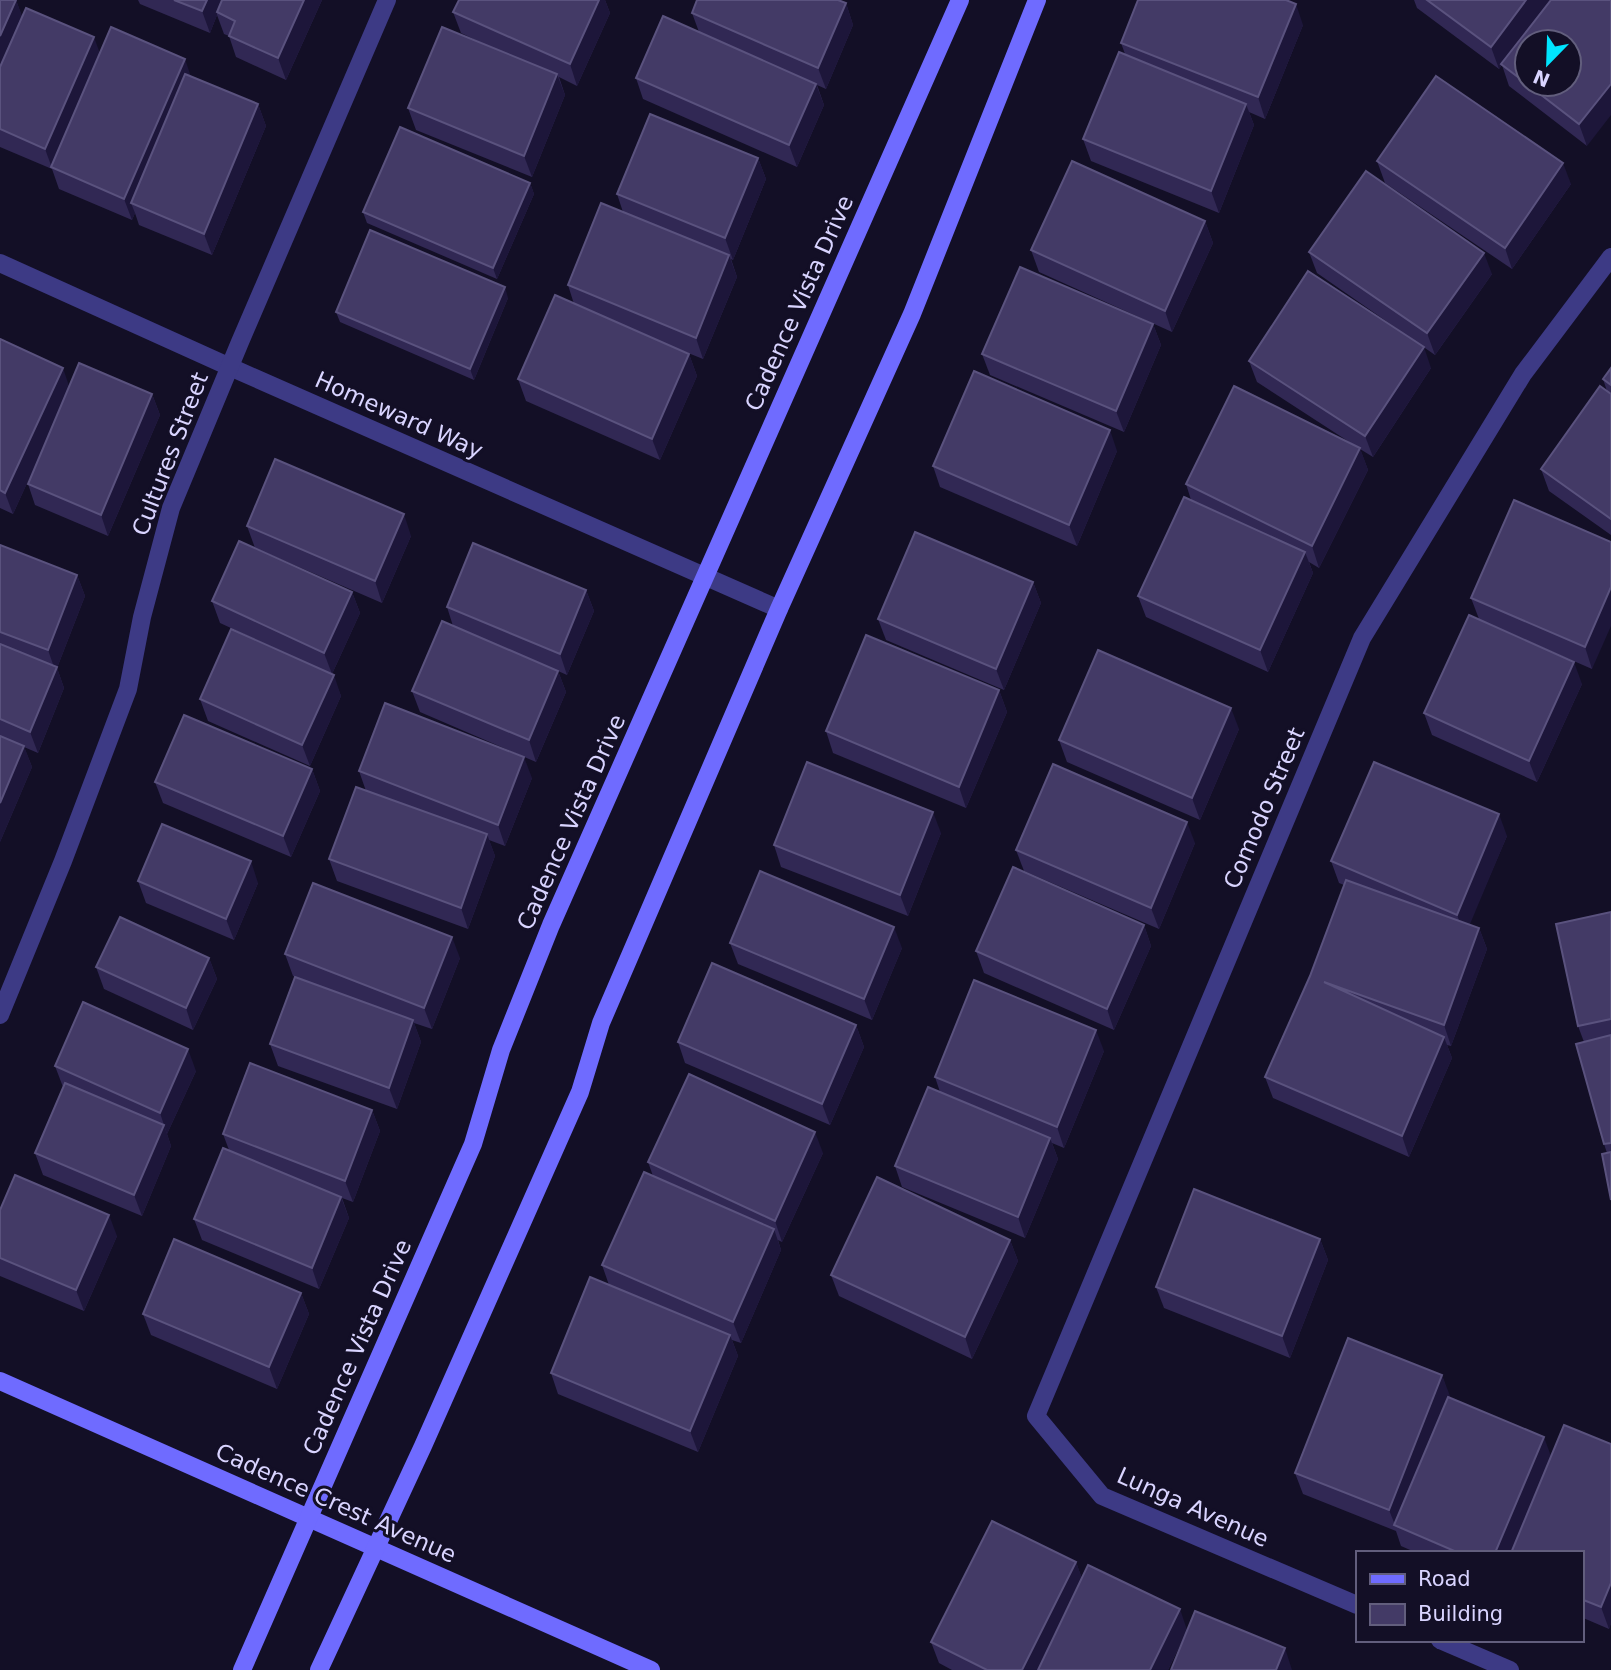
<svg xmlns="http://www.w3.org/2000/svg" width="1611" height="1670" viewBox="0 0 1611 1670" font-family="'DejaVu Sans',sans-serif">
	<rect width="100%" height="100%" fill="#130f26"/>
	<g fill="none" stroke-linecap="round" stroke-linejoin="round">
		<g stroke="#3d3a85" stroke-width="18">
			<polyline points="0,263 230,367 779,609"/>
			<polyline points="0,1015 63,861 128,689 142,617 171,508 240,342 387,0"/>
			<polyline points="1357,1605 1102,1496 1036,1416 1362,638 1523,374 1611,257"/>
			<polyline points="1440,1640 1510,1670"/>
		</g>
		<g stroke="#6f6bff" stroke-width="18">
			<polyline points="0,1381 651,1670"/>
			<polyline points="242,1670 473,1144 501,1050 551,925 960,0"/>
			<polyline points="319,1670 423,1446 580,1092 601,1023 779,609 912,314 1037,0"/>
		</g>
	</g>
	<g fill="#312854">
		<polygon points="0,0 16,0 22,17 100,53 191,77 258,104 266,126 212,255 139,225 135,213 132,220 59,189 52,169 0,147"/>
		<polygon points="138,0 322,0 286,80 236,57 229,36 224,34 217,15 210,33 140,4"/>
		<polygon points="459,0 605,0 610,13 577,86 559,77 565,95 532,177 416,130 408,108 484,44 461,33 453,12"/>
		<polygon points="1414,0 1550,0 1522,38 1551,0 1587,146 1509,86 1502,65 1499,69 1417,8"/>
		<polygon points="846,3 853,25 826,89 817,85 824,105 797,167 643,99 636,78 699,32 692,13"/>
		<polygon points="1303,25 1265,119 1249,112 1254,125 1219,213 1091,161 1083,139 1125,54 1121,43"/>
		<polygon points="758,158 766,179 733,260 731,259 737,277 703,359 656,340 689,354 697,376 660,460 526,401 518,379 574,304 568,285 623,212 617,194"/>
		<polygon points="1377,161 1571,184 1512,269 1385,183"/>
		<polygon points="530,183 534,194 497,279 367,223 363,212"/>
		<polygon points="1205,221 1213,243 1172,332 1039,272 1031,250"/>
		<polygon points="1309,252 1492,274 1435,355 1317,273"/>
		<polygon points="508,298 474,380 340,322 336,312"/>
		<polygon points="1153,324 1161,345 1124,432 990,375 982,354"/>
		<polygon points="0,339 69,386 152,394 160,415 108,536 35,505 28,484 37,461 13,514 0,508"/>
		<polygon points="1249,361 1431,368 1373,457 1360,449 1368,470 1319,568 1309,562 1313,573 1268,672 1146,617 1138,596 1191,500 1186,484 1357,447 1257,382"/>
		<polygon points="1611,368 1611,535 1549,491 1541,469 1607,391 1603,379"/>
		<polygon points="1117,451 1077,546 940,487 933,466"/>
		<polygon points="247,526 411,536 382,603 255,548"/>
		<polygon points="1611,542 1592,669 1485,622 1582,684 1537,782 1432,735 1424,713 1479,619 1471,598"/>
		<polygon points="0,545 77,575 85,596 57,668 64,688 38,753 24,747 32,767 0,842"/>
		<polygon points="1033,582 1041,603 1004,690 886,640 878,619"/>
		<polygon points="586,590 594,611 567,675 558,671 566,692 536,762 420,712 412,691 453,626 447,607"/>
		<polygon points="352,592 360,613 332,674 341,696 310,766 208,721 200,699 311,665 220,623 212,601"/>
		<polygon points="999,690 1007,712 966,808 833,753 826,731"/>
		<polygon points="1239,729 1200,820 1067,762 1059,740"/>
		<polygon points="312,769 320,791 291,857 163,803 155,782"/>
		<polygon points="359,771 532,778 505,846 489,840 495,856 468,929 337,881 329,859 366,791"/>
		<polygon points="941,833 908,916 781,867 774,845"/>
		<polygon points="1507,836 1469,924 1479,928 1487,949 1451,1046 1447,1045 1452,1058 1409,1157 1273,1098 1265,1077 1310,976 1344,885 1339,883 1331,861"/>
		<polygon points="1195,843 1159,929 1024,871 1016,850"/>
		<polygon points="138,881 258,883 234,940 146,903"/>
		<polygon points="1611,912 1611,1200 1607,1153 1604,1144 1584,1042 1578,1026"/>
		<polygon points="1144,925 1151,946 1114,1030 984,973 976,951"/>
		<polygon points="730,943 902,948 872,1020 738,964"/>
		<polygon points="285,954 460,958 432,1029 414,1023 421,1042 397,1109 278,1066 270,1044 318,986 293,976"/>
		<polygon points="209,958 217,979 193,1030 104,989 96,967"/>
		<polygon points="856,1025 864,1047 830,1125 685,1063 678,1042"/>
		<polygon points="1104,1051 1064,1148 1052,1143 1058,1159 1025,1238 902,1187 895,1166 940,1092 935,1077"/>
		<polygon points="55,1066 196,1071 167,1134 171,1146 142,1216 43,1175 35,1153 63,1087"/>
		<polygon points="372,1110 380,1131 353,1202 342,1198 349,1218 319,1289 202,1240 194,1219 229,1150 223,1134"/>
		<polygon points="823,1153 782,1242 778,1240 781,1250 741,1343 732,1340 738,1356 698,1452 558,1394 551,1373 609,1285 602,1265 653,1176 648,1162"/>
		<polygon points="0,1210 117,1236 84,1311 0,1276"/>
		<polygon points="1320,1239 1328,1260 1290,1358 1164,1308 1156,1287"/>
		<polygon points="1010,1240 1018,1261 972,1359 839,1296 831,1275"/>
		<polygon points="301,1293 309,1314 277,1389 151,1335 143,1314"/>
		<polygon points="1442,1375 1449,1397 1551,1457 1611,1444 1611,1623 1609,1629 1581,1617 1581,1553 1417,1553 1401,1546 1396,1531 1303,1494 1295,1473"/>
		<polygon points="1076,1562 1082,1579 1187,1630 1168,1670 952,1670 939,1663 931,1642"/>
	</g>
	<g fill="#1d163a">
		<polygon points="16,0 24,21 0,75 0,36"/>
		<polygon points="207,0 224,0 217,12 217,15 210,33 202,11"/>
		<polygon points="304,0 322,0 286,80 278,58"/>
		<polygon points="599,0 605,0 610,13 577,86 570,64"/>
		<polygon points="1526,0 1550,0 1499,69 1491,47"/>
		<polygon points="846,3 853,25 826,89 818,68"/>
		<polygon points="1296,4 1303,25 1265,119 1258,97"/>
		<polygon points="94,37 102,59 52,168 45,149"/>
		<polygon points="185,59 192,80 131,203 135,213 132,220 124,199"/>
		<polygon points="557,74 565,95 532,177 524,156"/>
		<polygon points="816,84 824,105 797,167 789,145"/>
		<polygon points="1611,84 1611,115 1587,146 1579,124"/>
		<polygon points="258,104 266,126 212,255 204,234"/>
		<polygon points="1246,104 1254,125 1219,213 1211,191"/>
		<polygon points="758,158 766,179 733,260 725,238"/>
		<polygon points="1563,163 1571,184 1512,269 1505,248"/>
		<polygon points="530,183 534,194 497,279 493,268"/>
		<polygon points="1205,221 1213,243 1172,332 1165,311"/>
		<polygon points="1484,253 1492,274 1435,355 1427,333"/>
		<polygon points="729,255 737,277 703,359 696,338"/>
		<polygon points="505,287 508,298 474,380 470,369"/>
		<polygon points="1153,324 1161,345 1124,432 1116,411"/>
		<polygon points="1424,347 1431,368 1373,457 1365,436"/>
		<polygon points="689,354 697,376 660,460 652,439"/>
		<polygon points="63,368 70,389 13,514 5,493"/>
		<polygon points="152,394 160,415 108,536 101,515"/>
		<polygon points="1110,430 1117,451 1077,546 1069,525"/>
		<polygon points="1360,448 1368,470 1319,568 1312,546"/>
		<polygon points="404,514 411,536 382,603 375,581"/>
		<polygon points="1305,552 1313,573 1268,672 1260,650"/>
		<polygon points="77,575 85,596 57,668 64,688 38,753 30,732 55,670 48,650"/>
		<polygon points="1033,582 1041,603 1004,690 996,669"/>
		<polygon points="1611,587 1611,626 1592,669 1585,647"/>
		<polygon points="586,590 594,611 567,675 560,654"/>
		<polygon points="352,592 360,613 332,674 324,653"/>
		<polygon points="1574,662 1582,684 1537,782 1529,761"/>
		<polygon points="558,671 566,692 536,762 529,740"/>
		<polygon points="334,675 341,696 310,766 302,745"/>
		<polygon points="999,690 1007,712 966,808 959,787"/>
		<polygon points="1231,708 1239,729 1200,820 1192,798"/>
		<polygon points="24,746 32,767 0,842 0,803"/>
		<polygon points="524,757 532,778 505,846 498,825"/>
		<polygon points="312,769 320,791 291,857 283,836"/>
		<polygon points="933,812 941,833 908,916 900,895"/>
		<polygon points="1499,814 1507,836 1465,936 1457,915"/>
		<polygon points="1187,822 1195,843 1159,929 1151,908"/>
		<polygon points="487,834 495,856 468,929 461,908"/>
		<polygon points="251,861 258,883 234,940 226,919"/>
		<polygon points="1144,925 1151,946 1114,1030 1107,1009"/>
		<polygon points="894,927 902,948 872,1020 864,999"/>
		<polygon points="1479,928 1487,949 1451,1046 1444,1025"/>
		<polygon points="452,937 460,958 432,1029 424,1008"/>
		<polygon points="209,958 217,979 193,1030 186,1008"/>
		<polygon points="413,1020 421,1042 397,1109 389,1088"/>
		<polygon points="856,1025 864,1047 830,1125 822,1104"/>
		<polygon points="1096,1030 1104,1051 1064,1148 1057,1127"/>
		<polygon points="1444,1037 1452,1058 1409,1157 1402,1136"/>
		<polygon points="188,1049 196,1071 167,1134 160,1113"/>
		<polygon points="372,1110 380,1131 353,1202 345,1181"/>
		<polygon points="164,1125 171,1146 142,1216 134,1195"/>
		<polygon points="815,1132 823,1153 782,1242 775,1221"/>
		<polygon points="1050,1138 1058,1159 1025,1238 1018,1217"/>
		<polygon points="341,1197 349,1218 319,1289 312,1268"/>
		<polygon points="109,1215 117,1236 84,1311 76,1290"/>
		<polygon points="774,1229 781,1250 741,1343 733,1322"/>
		<polygon points="1320,1239 1328,1260 1290,1358 1282,1336"/>
		<polygon points="1010,1240 1018,1261 972,1359 965,1337"/>
		<polygon points="301,1293 309,1314 277,1389 269,1367"/>
		<polygon points="730,1335 738,1356 698,1452 690,1431"/>
		<polygon points="1442,1375 1450,1396 1399,1527 1395,1525 1389,1510"/>
		<polygon points="1544,1437 1552,1459 1512,1553 1495,1553"/>
		<polygon points="1076,1562 1084,1584 1040,1670 1022,1670"/>
		<polygon points="1611,1583 1611,1623 1609,1629 1601,1607"/>
		<polygon points="1180,1609 1187,1630 1168,1670 1150,1670"/>
		<polygon points="1285,1648 1292,1670 1276,1670"/>
	</g>
	<g fill="#433a66" stroke="#5a527e" stroke-width="2">
		<polygon points="0,0 16,0 0,36"/>
		<polygon points="174,0 207,0 202,11"/>
		<polygon points="222,0 304,0 278,58 229,36 235,21 217,12"/>
		<polygon points="459,0 599,0 570,64 453,12"/>
		<polygon points="697,0 838,0 846,3 818,68 692,13"/>
		<polygon points="1138,0 1286,0 1296,4 1258,97 1121,43"/>
		<polygon points="1427,0 1526,0 1491,47"/>
		<polygon points="1551,0 1611,0 1611,84 1579,124 1527,84 1569,84 1569,42 1527,42 1527,84 1501,64"/>
		<polygon points="26,8 94,37 45,149 0,129 0,67"/>
		<polygon points="663,16 816,84 789,145 636,78"/>
		<polygon points="111,27 185,59 124,199 51,167"/>
		<polygon points="442,27 557,74 524,156 408,108"/>
		<polygon points="1119,52 1246,104 1211,191 1083,139"/>
		<polygon points="185,74 258,104 204,234 131,203"/>
		<polygon points="1436,76 1563,163 1505,248 1377,161"/>
		<polygon points="650,114 758,158 725,238 617,194"/>
		<polygon points="400,127 530,183 493,268 363,212"/>
		<polygon points="1072,161 1205,221 1165,311 1031,250"/>
		<polygon points="1366,171 1484,253 1427,333 1309,252"/>
		<polygon points="601,203 729,255 696,338 568,285"/>
		<polygon points="370,230 505,287 470,369 336,312"/>
		<polygon points="1020,267 1153,324 1116,411 982,354"/>
		<polygon points="1308,271 1424,347 1365,436 1249,361"/>
		<polygon points="555,295 689,354 652,439 518,379"/>
		<polygon points="0,339 63,368 5,493 0,490"/>
		<polygon points="79,363 152,394 101,515 28,484"/>
		<polygon points="1611,368 1611,385 1603,379"/>
		<polygon points="974,371 1110,430 1069,525 933,466"/>
		<polygon points="1234,386 1360,448 1312,546 1186,484"/>
		<polygon points="1600,386 1611,394 1611,519 1541,469"/>
		<polygon points="275,459 404,514 375,581 247,526"/>
		<polygon points="1184,497 1305,552 1260,650 1138,596"/>
		<polygon points="1514,500 1611,542 1611,587 1585,647 1471,598"/>
		<polygon points="915,532 1033,582 996,669 878,619"/>
		<polygon points="239,541 352,592 324,653 212,601"/>
		<polygon points="473,543 586,590 560,654 447,607"/>
		<polygon points="0,545 77,575 48,650 0,632"/>
		<polygon points="1469,615 1574,662 1529,761 1424,713"/>
		<polygon points="442,621 558,671 529,740 412,691"/>
		<polygon points="231,629 334,675 302,745 200,699"/>
		<polygon points="866,635 999,690 959,787 826,731"/>
		<polygon points="0,644 57,667 30,732 0,719"/>
		<polygon points="1098,650 1231,708 1192,798 1059,740"/>
		<polygon points="385,703 524,757 498,825 359,771"/>
		<polygon points="184,715 312,769 283,836 155,782"/>
		<polygon points="0,736 24,746 0,803"/>
		<polygon points="807,762 933,812 900,895 774,845"/>
		<polygon points="1374,762 1499,814 1457,915 1331,861"/>
		<polygon points="1053,764 1187,822 1151,908 1016,850"/>
		<polygon points="356,787 487,834 461,908 329,859"/>
		<polygon points="162,824 251,861 226,919 138,881"/>
		<polygon points="1013,867 1144,925 1107,1009 976,951"/>
		<polygon points="760,871 894,927 864,999 730,943"/>
		<polygon points="1346,880 1479,928 1444,1025 1324,982 1444,1037 1402,1136 1265,1077 1310,976"/>
		<polygon points="313,883 452,937 424,1008 285,954"/>
		<polygon points="1611,912 1611,1019 1578,1026 1556,924"/>
		<polygon points="120,917 209,958 186,1008 96,967"/>
		<polygon points="712,963 856,1025 822,1104 678,1042"/>
		<polygon points="295,977 413,1020 389,1088 270,1044"/>
		<polygon points="974,980 1096,1030 1057,1127 935,1077"/>
		<polygon points="83,1002 188,1049 160,1113 55,1066"/>
		<polygon points="1611,1035 1611,1143 1604,1144 1576,1044"/>
		<polygon points="250,1063 372,1110 345,1181 223,1134"/>
		<polygon points="689,1074 815,1132 775,1221 648,1162"/>
		<polygon points="65,1083 164,1125 134,1195 35,1153"/>
		<polygon points="928,1087 1050,1138 1018,1217 895,1166"/>
		<polygon points="223,1148 341,1197 312,1268 194,1219"/>
		<polygon points="1611,1152 1611,1200 1602,1154"/>
		<polygon points="644,1172 774,1229 733,1322 602,1265"/>
		<polygon points="15,1175 109,1215 76,1290 0,1258 0,1210"/>
		<polygon points="877,1177 1010,1240 965,1337 831,1275"/>
		<polygon points="1194,1189 1320,1239 1282,1336 1156,1287"/>
		<polygon points="174,1239 301,1293 269,1367 143,1314"/>
		<polygon points="590,1277 730,1335 690,1431 551,1373"/>
		<polygon points="1348,1338 1442,1375 1389,1510 1295,1473"/>
		<polygon points="1448,1397 1544,1437 1495,1553 1459,1553 1394,1525"/>
		<polygon points="1564,1425 1611,1444 1611,1583 1601,1607 1581,1599 1581,1553 1511,1553"/>
		<polygon points="992,1521 1076,1562 1022,1670 987,1670 931,1642"/>
		<polygon points="1088,1565 1180,1609 1150,1670 1038,1670"/>
		<polygon points="1195,1611 1285,1648 1276,1670 1171,1670"/>
	</g>
	<g text-anchor="middle" dominant-baseline="central" stroke-width="6" stroke-linejoin="round" paint-order="stroke">
		<g font-size="23" fill="#d9d4ff" stroke="#130f26">
			<text transform="translate(799 303) rotate(-66)">Cadence Vista Drive</text>
			<text transform="translate(399 415) rotate(24)">Homeward Way</text>
			<text transform="translate(170 454) rotate(-69)">Cultures Street</text>
			<text transform="translate(1264 808) rotate(-67)">Comodo Street</text>
			<text transform="translate(571 822) rotate(-66)">Cadence Vista Drive</text>
			<text transform="translate(357 1347) rotate(-66)">Cadence Vista Drive</text>
			<text transform="translate(336 1503) rotate(24)">Cadence Crest Avenue</text>
			<text transform="translate(1193 1507) rotate(24)">Lunga Avenue</text>
		</g>
	</g>
	<rect x="1356" y="1551" width="228" height="91" fill="#130f26" stroke="#625e7d" stroke-width="2"/>
	<rect x="1370" y="1574" width="35" height="10" fill="#6f6bff" stroke="#625e7d" stroke-width="2"/>
	<text x="1418" y="1586" font-size="21" fill="#d9d4ff">Road</text>
	<rect x="1370" y="1604" width="35" height="21" fill="#433a66" stroke="#625e7d" stroke-width="2"/>
	<text x="1418" y="1621" font-size="21" fill="#d9d4ff">Building</text>
	<g transform="translate(1548 63) rotate(203)"><circle r="33" fill="#130f26" stroke="#625e7d" stroke-width="2"/>
	<path d="M0-5L12 26L0 18L-12 26Z" fill="#00e5ff"/>
	<text y="-10" font-size="19" font-weight="bold" text-anchor="middle" fill="#d9d4ff">N</text>
	</g>
</svg>
